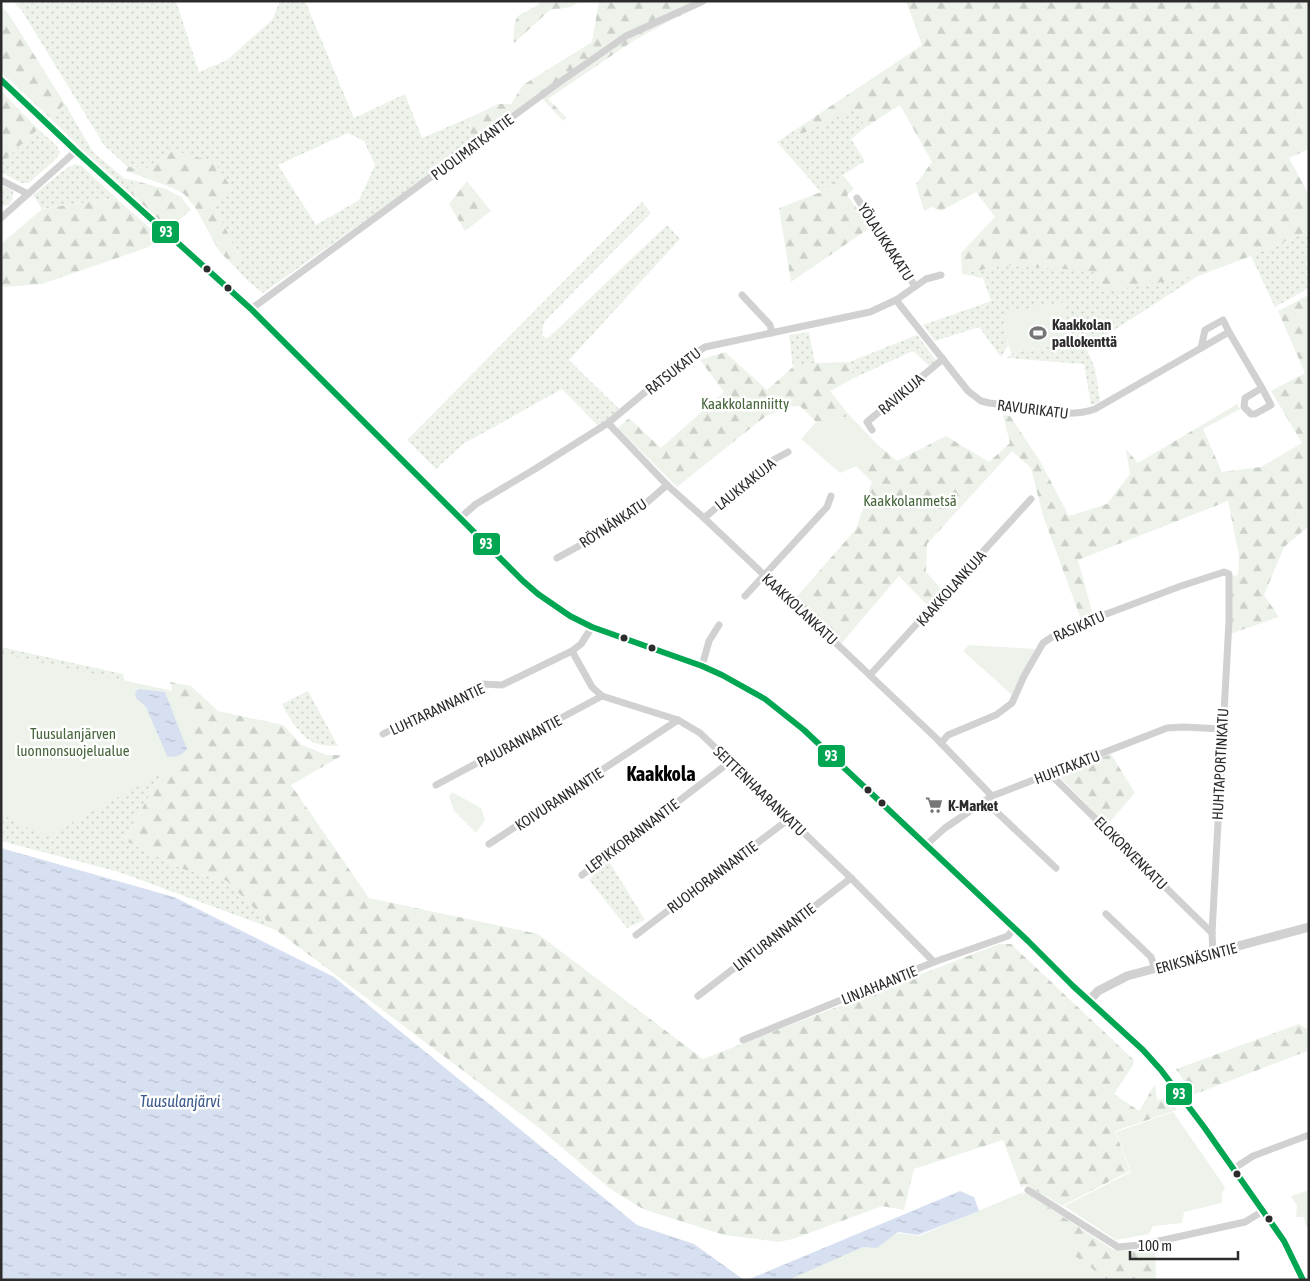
<svg xmlns="http://www.w3.org/2000/svg" width="1310" height="1281" viewBox="0 0 1310 1281" font-family="'Asap Condensed',sans-serif">
	<defs>
		<pattern id="grass-dots" width="8" height="8" patternUnits="userSpaceOnUse" patternTransform="scale(1.25)"><rect width="8" height="8" fill="#edf3ea"/><path d="M2 2h.1M6 6h.1" fill="none" stroke="#cbd0c9" stroke-width="1.8" stroke-linecap="round"/></pattern>
		<pattern id="forest-firs" width="22" height="20" patternUnits="userSpaceOnUse" patternTransform="scale(1.25)"><rect width="22" height="20" fill="#edf3ea"/><path d="M5 1l3.5 6h-7zM16 11l3.5 6h-7z" fill="#cbd0c9"/></pattern>
		<pattern id="water-ripples" width="26" height="14" patternUnits="userSpaceOnUse" patternTransform="scale(1.25)"><rect width="26" height="14" fill="#d6e0f0"/><path d="M2 4q2-2 4 0t4 0M15 11q2-2 4 0t4 0" fill="none" stroke="#b8c0ce"/></pattern>
	</defs>
	<rect width="100%" height="100%" fill="#fff"/>
	<g fill="url(#grass-dots)" fill-rule="evenodd">
		<path d="M 13,1 L 176,1 L 199,72 L 227,60 L 272,20 L 280,1 L 305,1 L 354,118 L 405,94 L 422,138 L 471,117 L 470,144 L 391,202 L 263,293 L 247,280 L 236,268 L 241,261 L 215,206 L 173,150 L 147,168 L 128,167 L 104,145 L 22,11 ZM 348,133 L 364,141 L 375,165 L 359,200 L 316,225 L 278,165 Z"/>
		<polygon points="65,104 93,152 125,179 132,180 136,194 128,195 50,118"/>
		<polygon points="854,108 866,127 851,139 865,161 843,175 821,192 777,142 795,130 802,134"/>
		<polygon points="38,129 57,146 60,153 56,159 29,183 21,183 1,172 1,163"/>
		<polygon points="76,164 83,167 116,198 42,209 33,195 67,168"/>
		<polygon points="1,185 13,191 13,199 9,205 2,206"/>
		<polygon points="642,202 651,213 544,322 542,335 547,339 667,225 680,239 569,360 621,411 599,427 562,389 463,444 436,469 407,440"/>
		<polygon points="1309,231 1309,288 1275,307 1251,256"/>
		<polygon points="1004,265 1198,276 1086,348 1095,368 1100,402 1091,405 1084,364 1007,358 1012,353 1071,343 1004,323 1008,345 1001,357 979,327 935,341 923,325 991,301 983,278 962,274"/>
		<polygon points="809,332 815,363 793,367 789,335"/>
		<polygon points="917,335 936,360 929,366 913,351 854,378 849,362"/>
		<polygon points="1,647 123,674 125,683 168,763 124,840 183,869 227,881 276,930 119,872 1,841"/>
		<path d="M 308,691 L 338,746 C 329,746 319,746 311,741 C 301,736 286,714 282,704 Z"/>
		<polygon points="607,858 645,920 627,928 589,880 603,867 601,863"/>
	</g>
	<g fill="url(#forest-firs)">
		<path d="M 543,1 L 580,1 L 571,7 L 550,10 L 514,43 C 513,5 522,19 543,1 Z"/>
		<polygon points="599,1 710,1 668,22 633,41 548,99 567,118 563,121 538,94 470,144 471,117 498,104 511,104 523,85 592,42"/>
		<polygon points="906,1 1309,1 1309,149 1289,158 1309,195 1309,231 1251,256 1198,276 1101,292 1093,271 1004,265 962,274 961,253 995,217 976,192 941,211 932,207 924,211 916,184 932,162 900,105 866,127 854,109 802,134 795,130 922,45"/>
		<polygon points="1,7 8,13 65,104 50,118 1,72"/>
		<polygon points="1,91 38,129 1,163"/>
		<polygon points="173,150 214,162 233,190 215,206 241,261 236,268 219,251 195,207 184,194 168,186 126,171 128,167 147,168"/>
		<polygon points="843,175 854,189 847,195 871,227 791,282 779,208 821,192"/>
		<polygon points="132,180 166,189 181,197 191,210 168,229 128,195 136,193"/>
		<polygon points="467,181 491,211 465,231 449,204"/>
		<polygon points="116,198 160,237 149,247 42,284 4,287 1,285 1,244 42,209"/>
		<polygon points="1309,295 1309,526 1284,547 1264,595 1279,617 1230,634 1232,576 1238,575 1239,556 1228,501 1078,560 1093,615 1081,619 1043,516 1031,468 1012,451 927,544 926,572 944,592 929,607 899,576 840,645 794,600 856,529 872,482 856,466 878,445 897,461 946,436 989,462 1010,443 1003,415 1010,416 1040,461 1069,516 1107,504 1130,474 1126,449 1138,463 1237,404 1240,409 1203,429 1222,472 1261,467 1302,443 1271,391 1305,373 1278,311"/>
		<polygon points="725,352 767,390 793,367 815,363 849,362 854,378 830,391 850,416 816,422 800,406 789,407 766,416 677,487 618,428 629,418 661,448 724,392 700,360"/>
		<polygon points="170,682 191,686 218,711 283,725 302,745 327,755 343,755 291,785 369,898 538,934 703,1059 999,944 1011,944 1134,1060 1133,1065 1114,1094 1139,1111 1155,1084 1157,1100 1169,1096 1177,1110 1115,1131 1130,1171 1062,1206 1027,1185 1021,1187 1003,1140 914,1169 904,1210 882,1206 796,1238 779,1242 724,1235 643,1209 609,1188 538,1127 276,930 227,881 183,869 124,840 168,763 190,753"/>
		<polygon points="1111,754 1135,793 1107,825 1058,775"/>
		<polygon points="1299,1024 1309,1030 1307,1051 1309,1054 1307,1051 1193,1095 1176,1069"/>
		<polygon points="1022,1192 1028,1194 1112,1249 1133,1251 1155,1245 1156,1280 888,1280 1025,1199"/>
	</g>
	<g fill="#edf3ea">
		<polygon points="1064,302 1071,343 1012,353 1009,348 1004,323 1004,319 1009,312"/>
		<polygon points="850,416 878,445 856,466 840,473 801,439 816,422"/>
		<polygon points="969,645 1035,649 1012,695 963,651"/>
		<polygon points="1,654 178,692 202,751 46,837 1,814"/>
		<polygon points="452,792 481,808 485,820 476,833 454,811 449,796"/>
		<polygon points="1173,1112 1225,1187 1222,1194 1222,1203 1184,1212 1182,1223 1153,1226 1149,1234 1116,1240 1064,1206 1131,1172 1116,1132"/>
		<polygon points="1309,1190 1309,1227 1306,1227 1304,1217 1296,1217 1297,1206 1291,1196"/>
		<polygon points="1021,1193 1073,1244 1075,1256 1108,1280 785,1280 788,1275 899,1233 919,1236"/>
	</g>
	<g fill="url(#water-ripples)">
		<path d="M 139,689 L 165,692 L 187,749 C 181,756 176,758 167,756 L 146,707 L 136,698 L 135,692 Z"/>
		<polygon points="1,848 174,897 334,977 637,1225 694,1244 744,1280 1,1280"/>
		<polygon points="960,1191 974,1197 979,1211 918,1235 898,1232 877,1248 863,1247 788,1280 747,1280"/>
	</g>
	<g fill="none" stroke-linecap="round" stroke-linejoin="round">
		<g stroke="#d1d1d1" stroke-width="7">
			<polyline points="1,180 28,194"/>
			<polyline points="857,198 915,286"/>
			<polyline points="1,218 76,151"/>
			<polyline points="742,295 770,325 772,333"/>
			<path d="M 896,300 L 968,391 L 981,401 L 989,403 C 1021,407 1066,420 1095,409 L 1229,332 L 1262,388 L 1245,398 L 1244,407 L 1251,414 L 1255,414 L 1271,405 L 1262,388"/>
			<polyline points="251,309 557,84 626,36 703,1"/>
			<polyline points="1201,348 1205,330 1223,320 1229,332"/>
			<polyline points="608,423 667,485 704,518 936,738 992,796"/>
			<polyline points="872,430 867,422 943,359"/>
			<polyline points="460,518 476,504 535,469 608,423 679,364 705,347 870,312 896,300 926,279 941,275"/>
			<polyline points="704,518 775,459 788,452"/>
			<polyline points="557,558 608,530 637,511 667,485"/>
			<polyline points="745,596 827,507 831,496"/>
			<polyline points="572,651 592,687 602,696 678,720 700,733 851,878 934,962"/>
			<polyline points="702,666 709,641 719,625"/>
			<polyline points="870,675 1031,499"/>
			<polyline points="383,734 482,684 502,685 572,651 581,644 592,627"/>
			<polyline points="941,743 948,735 996,715 1012,703 1024,676 1043,643 1061,631 1181,586 1224,572 1229,574 1229,621 1212,933 1213,953"/>
			<polyline points="1050,774 1212,933"/>
			<polyline points="436,785 602,696"/>
			<polyline points="985,801 1056,868"/>
			<polyline points="489,844 678,720"/>
			<polyline points="926,845 945,828 992,796 1167,728 1183,727 1222,729"/>
			<polyline points="582,875 731,761"/>
			<polyline points="1106,914 1151,957 1155,969"/>
			<polyline points="636,935 789,819"/>
			<polyline points="698,996 851,878"/>
			<polyline points="743,1040 934,962 1008,936 1014,928"/>
			<polyline points="1233,1169 1253,1156 1309,1135"/>
			<polyline points="1028,1190 1118,1247 1141,1245 1245,1222 1263,1211"/>
		</g>
		<g stroke="#d1d1d1" stroke-width="9">
			<polyline points="1,80 76,151 251,309 523,581 538,594 570,616 592,627 702,666 722,675 765,699 804,730 1028,941 1073,986 1143,1050 1161,1070 1204,1127 1284,1241 1303,1280"/>
			<polyline points="1089,1001 1098,991 1127,976 1309,927"/>
		</g>
		<g stroke="#fff" stroke-width="10">
			<polyline id="bus-1" points="1,80 76,151 251,309 523,581 538,594 570,616 592,627 702,666 722,675 765,699 804,730 1028,941 1073,986 1143,1050 1161,1070 1204,1127 1284,1241 1303,1280"/>
		</g>
		<use href="#bus-1" stroke="#00a651" stroke-width="6"/>
	</g>
	<defs>
		<g id="stadium-bare" transform="scale(1.35)"><path d="M0-5a6.5 5 0 1 0 0 10a6.5 5 0 1 0 0-10ZM-3.5-1.8h7v3.6h-7Z" fill="#767676" stroke="#fff" stroke-width="2.5" paint-order="stroke"/></g>
		<g id="supermarket-bare" transform="scale(1.35)"><path d="M-6-5.5h2.5l.6 2H6L4.5 2H-2.5L-4.4-4H-6ZM-1.5 3.2a1.3 1.3 0 1 0 .1 0ZM3 3.2a1.3 1.3 0 1 0 .1 0Z" fill="#767676" stroke="#fff" stroke-width="2.5" paint-order="stroke"/></g>
	</defs>
	<g fill-rule="evenodd">
		<use href="#stadium-bare" x="1038" y="333"/>
		<use href="#supermarket-bare" x="934" y="805"/>
	</g>
	<g fill="#2c2c2c" stroke="#fff" stroke-width="2">
		<circle cx="207" cy="269" r="4.5"/>
		<circle cx="228" cy="288" r="4.5"/>
		<circle cx="624" cy="638" r="4.5"/>
		<circle cx="652" cy="648" r="4.5"/>
		<circle cx="868" cy="790" r="4.5"/>
		<circle cx="882" cy="803" r="4.5"/>
		<circle cx="1237" cy="1174" r="4.5"/>
		<circle cx="1269" cy="1219" r="4.5"/>
	</g>
	<g text-anchor="middle" dominant-baseline="central" stroke-width="5" stroke-linejoin="round" paint-order="stroke">
		<g font-size="15" fill="#2c2c2c" stroke="#fff">
			<text transform="translate(472 147) rotate(-37)">PUOLIMATKANTIE</text>
			<text transform="translate(886 242) rotate(57)">YÖLAUKKAKATU</text>
			<text transform="translate(673 371) rotate(-38)">RATSUKATU</text>
			<text transform="translate(901 394) rotate(-40)">RAVIKUJA</text>
			<text transform="translate(1033 409) rotate(7)">RAVURIKATU</text>
			<text transform="translate(745 484) rotate(-39)">LAUKKAKUJA</text>
			<text transform="translate(613 523) rotate(-33)">RÖYNÄNKATU</text>
			<text transform="translate(951 588) rotate(-48)">KAAKKOLANKUJA</text>
			<text transform="translate(800 609) rotate(43)">KAAKKOLANKATU</text>
			<text transform="translate(1079 626) rotate(-24)">RASIKATU</text>
			<text transform="translate(437 709) rotate(-25)">LUHTARANNANTIE</text>
			<text transform="translate(519 741) rotate(-28)">PAJURANNANTIE</text>
			<text transform="translate(1220 764) rotate(-87)">HUHTAPORTINKATU</text>
			<text transform="translate(1067 767) rotate(-21)">HUHTAKATU</text>
			<text transform="translate(760 791) rotate(44)">SEITTENHAARANKATU</text>
			<text transform="translate(559 799) rotate(-33)">KOIVURANNANTIE</text>
			<text transform="translate(632 836) rotate(-37)">LEPIKKORANNANTIE</text>
			<text transform="translate(1131 853) rotate(45)">ELOKORVENKATU</text>
			<text transform="translate(712 877) rotate(-37)">RUOHORANNANTIE</text>
			<text transform="translate(774 937) rotate(-38)">LINTURANNANTIE</text>
			<text transform="translate(1196 958) rotate(-15)">ERIKSNÄSINTIE</text>
			<text transform="translate(879 985) rotate(-22)">LINJAHAANTIE</text>
		</g>
		<g font-size="15" font-weight="bold" fill="#2c2c2c" stroke="#fff" text-anchor="start">
			<text x="1052" y="324">Kaakkolan<tspan x="1052" dy="17">pallokenttä</tspan></text>
			<text x="948" y="805">K-Market</text>
		</g>
		<g font-size="15" fill="#45663a" stroke="#fff">
			<text x="745" y="403">Kaakkolanniitty</text>
			<text x="910" y="500">Kaakkolanmetsä</text>
			<text x="73" y="733">Tuusulanjärven<tspan x="73" dy="17">luonnonsuojelualue</tspan></text>
		</g>
		<g font-size="16" font-style="italic" fill="#3b5a8c" stroke="#fff">
			<text x="180" y="1101">Tuusulanjärvi</text>
		</g>
		<g font-size="20" font-weight="bold" fill="#000" stroke="#fff">
			<text x="661" y="773">Kaakkola</text>
		</g>
	</g>
	<g stroke="#fff" stroke-width="2">
		<rect x="151" y="220" width="29" height="24" rx="5" fill="#00a651"/>
		<rect x="472" y="532" width="29" height="24" rx="5" fill="#00a651"/>
		<rect x="817" y="744" width="29" height="24" rx="5" fill="#00a651"/>
		<rect x="1165" y="1082" width="28" height="24" rx="5" fill="#00a651"/>
	</g>
	<g font-size="14" text-anchor="middle" font-weight="bold" fill="#fff">
		<text x="166" y="237">93</text>
		<text x="486" y="549">93</text>
		<text x="831" y="761">93</text>
		<text x="1179" y="1099">93</text>
	</g>
	<rect width="1310" height="1281" fill="none" stroke="#2c2c2c" stroke-width="5"/>
	<path d="M1130 1251v8h108v-8" fill="none" stroke="#2c2c2c" stroke-width="2.5"/>
	<text x="1138" y="1251" font-size="15" fill="#2c2c2c" stroke="#ffffff" stroke-width="4" paint-order="stroke">100 m</text>
</svg>
